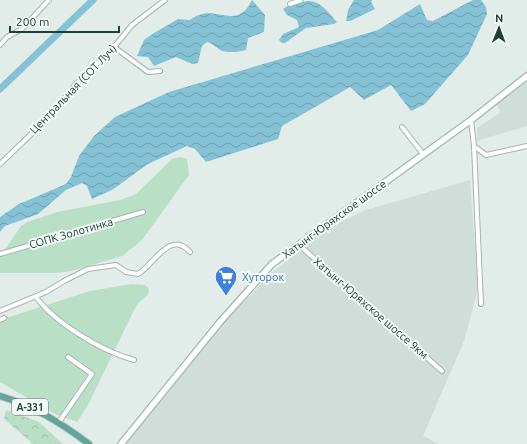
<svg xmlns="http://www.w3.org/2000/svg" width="527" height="444" viewBox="0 0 527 444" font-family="Ubuntu,sans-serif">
	<defs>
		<pattern id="forest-crowns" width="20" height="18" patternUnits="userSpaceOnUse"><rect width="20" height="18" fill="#b9dfc7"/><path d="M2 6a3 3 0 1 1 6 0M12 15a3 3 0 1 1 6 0" fill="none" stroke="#9fc0ac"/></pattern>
		<pattern id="water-waves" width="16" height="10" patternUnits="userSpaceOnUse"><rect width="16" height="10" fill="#86c2d5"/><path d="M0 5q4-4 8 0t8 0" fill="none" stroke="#6d9fae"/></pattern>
	</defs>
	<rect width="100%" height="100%" fill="#e2ede9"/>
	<g fill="#d0ddd8">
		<polygon points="527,81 527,126 477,141 477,128 501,112 496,104"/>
		<polygon points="470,180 478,289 464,341 423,436 439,444 125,444 224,322 274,271 330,227 366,210"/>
	</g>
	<polygon fill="url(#forest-crowns)" points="6,410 39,422 63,444 30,444 31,442 4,419"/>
	<g fill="#b9dfc7">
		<polygon points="180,157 187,159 189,175 142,240 122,256 72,271 55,273 0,273 0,257 21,226 27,222 57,212 120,200 136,194 172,159"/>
		<polygon points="131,284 145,285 149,289 148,295 139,302 133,312 87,407 77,422 55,414 0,382 0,320 90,291"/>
	</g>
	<g fill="url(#water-waves)">
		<path d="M 252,0 L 265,15 L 264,32 L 248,38 L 246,50 C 240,52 228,53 222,51 C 216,48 214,44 207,42 L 202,46 L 198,63 L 192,64 L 176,57 L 154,66 L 148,57 L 137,56 L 144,40 L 154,33 L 178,19 L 190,20 C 216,0 235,34 252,0 Z"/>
		<polygon points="354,0 372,0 371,2 375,9 350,21 346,21 348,10"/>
		<polygon points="473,0 481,0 486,7 487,14 468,55 425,104 411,111 391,85 364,100 350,87 282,126 278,139 206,162 195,149 187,146 148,164 112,190 92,199 87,186 82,183 66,190 38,214 5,226 0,232 0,217 19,204 66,184 71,177 79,156 94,136 115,117 169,92 378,30 420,4 427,20 433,21"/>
		<path d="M 308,1 C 321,1 329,13 337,22 L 334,24 L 306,28 L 285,43 L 282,43 L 279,40 L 283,34 L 299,27 L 297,20 L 287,15 L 283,9 L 291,4 Z"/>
	</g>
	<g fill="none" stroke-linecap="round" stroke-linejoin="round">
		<polyline stroke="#86c2d5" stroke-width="7" points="0,89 93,0"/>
		<g stroke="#a4b5b1" stroke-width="6">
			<g id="street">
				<polyline points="290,4 301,0"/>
				<polyline points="0,45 7,37 22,29 49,0"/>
				<polyline points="114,47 148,72 160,71"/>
				<polyline points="471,120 474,146 481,304"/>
				<polyline points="402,127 423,154"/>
				<polyline points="474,146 486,155 527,146"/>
				<polyline points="0,164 50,116 76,84 114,47 132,25 165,0"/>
				<polyline points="299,245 442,371"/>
				<polyline points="0,254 143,212"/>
				<path d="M 36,297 C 56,324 102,351 134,360"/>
				<path d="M 0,311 L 46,292 L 64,281 L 88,269 L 116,265 L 126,272 L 138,274 C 154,265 170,229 190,252"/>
				<polyline points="0,320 4,318"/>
				<polyline points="59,422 92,374 68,357"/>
			</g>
		</g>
		<g stroke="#9fb9b2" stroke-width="8">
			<polyline id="secondary" points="121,444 220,322 272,264 471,120 527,76"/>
		</g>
		<g stroke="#c1c9c8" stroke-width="8">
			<path id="primary" d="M 0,396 C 34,406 61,423 89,444"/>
		</g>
		<use href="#street" stroke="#fff" stroke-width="4"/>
		<use href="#secondary" stroke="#fff" stroke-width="5.5"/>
		<use href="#primary" stroke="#64a599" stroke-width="6"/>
	</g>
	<defs>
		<g id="supermarket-pin" transform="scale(1.15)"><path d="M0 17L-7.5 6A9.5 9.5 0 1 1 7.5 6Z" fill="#3f7fe0" stroke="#f2f9f6"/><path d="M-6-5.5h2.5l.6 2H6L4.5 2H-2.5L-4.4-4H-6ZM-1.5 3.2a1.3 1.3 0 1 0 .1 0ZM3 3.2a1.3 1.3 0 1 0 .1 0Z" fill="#fff"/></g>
	</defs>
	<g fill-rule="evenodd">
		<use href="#supermarket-pin" x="226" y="277"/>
	</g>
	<g text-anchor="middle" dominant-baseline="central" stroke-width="4" stroke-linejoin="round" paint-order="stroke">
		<rect fill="#f2f9f6" stroke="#607772" stroke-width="1" x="12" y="399" width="36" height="16" rx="3"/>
		<g font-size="10" font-weight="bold" fill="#213f39">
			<text x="30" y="407">А-331</text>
		</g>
		<g font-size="11" fill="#213f39" stroke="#f2f9f6">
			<text transform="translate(73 89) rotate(-46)">Центральная (СОТ Луч)</text>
			<text transform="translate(334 219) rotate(-36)">Хатынг-Юряхское шоссе</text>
			<text transform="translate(71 233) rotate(-16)">СОПК Золотинка</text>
			<text transform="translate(371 308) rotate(41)">Хатынг-Юряхское шоссе 9км</text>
		</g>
		<g font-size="11" fill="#366cbe" stroke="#f2f9f6" text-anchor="start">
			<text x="242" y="277">Хуторок</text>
		</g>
	</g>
	<g transform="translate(499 28) rotate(1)" stroke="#f2f9f6" stroke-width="3" paint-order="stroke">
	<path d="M0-3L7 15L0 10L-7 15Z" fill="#213f39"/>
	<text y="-6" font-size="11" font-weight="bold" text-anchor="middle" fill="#213f39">N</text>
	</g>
	<path d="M10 26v6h109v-6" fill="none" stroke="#213f39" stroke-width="2"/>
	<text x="16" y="26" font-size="12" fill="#213f39" stroke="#f2f9f6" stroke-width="3" paint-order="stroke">200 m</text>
</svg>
